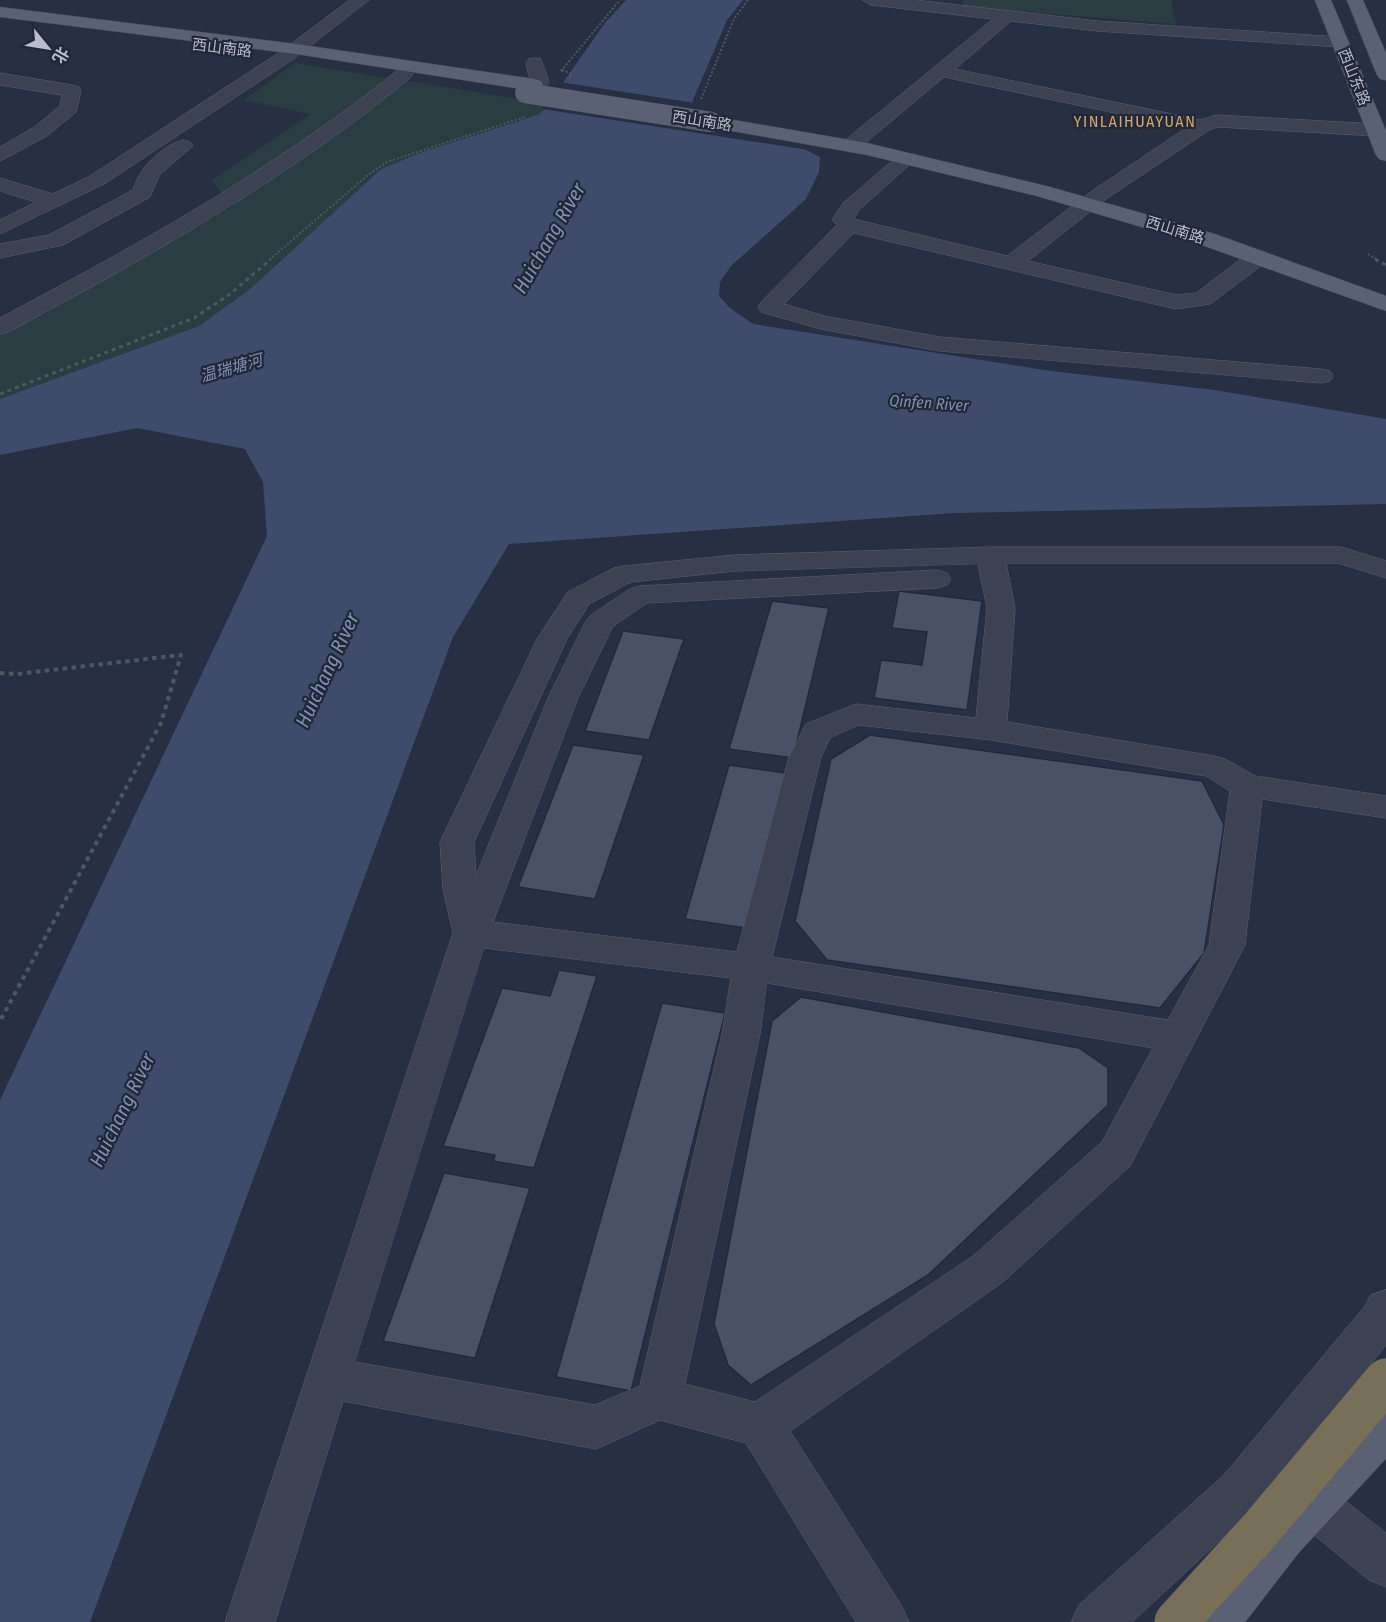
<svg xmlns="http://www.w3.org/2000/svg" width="1386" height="1622" viewBox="0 0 1386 1622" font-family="'Fira Sans Condensed','Noto Sans SC',sans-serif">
	<rect width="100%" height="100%" fill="#273042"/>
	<g fill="#2a3d43">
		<polygon points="963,0 1171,0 1176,24 964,7"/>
		<polygon points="295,63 548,104 543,111 537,115 417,154 381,169 250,289 199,326 0,399 0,335 233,206 211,181 311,114 244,100"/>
	</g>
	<polygon fill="#3e4b6a" points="626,0 743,0 727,20 693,100 692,114 725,133 800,147 820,157 819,172 806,199 731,266 720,282 719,296 730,308 753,324 1051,371 1215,390 1386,419 1386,504 954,513 509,544 453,637 90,1622 0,1622 0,1100 267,536 263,482 245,449 137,428 0,455 0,399 199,326 250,289 381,169 417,154 537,115 543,111 605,23"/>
	<polygon fill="#273042" points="560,82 695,103 695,113 703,121 726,131 801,144 815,151 542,109"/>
	<g fill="#495166" stroke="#222939" stroke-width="1.5">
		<polygon points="899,591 982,601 967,710 874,698 881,660 922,665 927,632 892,628"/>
		<polygon points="772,601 829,608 793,758 729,749"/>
		<polygon points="623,631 684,639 649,740 585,731"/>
		<polygon points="870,735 1202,781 1224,825 1204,953 1160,1008 827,960 795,921 831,759"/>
		<polygon points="573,745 644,755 595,899 518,887"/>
		<polygon points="729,765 785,773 746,928 685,919"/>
		<polygon points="559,970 597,976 534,1168 493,1161 495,1155 443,1146 502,988 550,996"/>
		<polygon points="801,997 1079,1048 1108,1068 1108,1105 928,1275 751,1385 728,1365 714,1324 772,1021"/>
		<polygon points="662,1003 725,1013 631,1391 556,1377"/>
		<polygon points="444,1173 530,1188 475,1358 383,1341"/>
	</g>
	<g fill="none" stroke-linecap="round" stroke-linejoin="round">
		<g stroke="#5a606f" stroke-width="1">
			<g id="minor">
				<polygon points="350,0 369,0 292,60 104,184 0,234 0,220 36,202 0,191 0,178 53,194 90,176 280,52"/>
				<polygon points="863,0 915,0 1097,21 1340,37 1346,38 1349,42 1346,46 1340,47 1097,31 1011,21 955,69 1201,120 1216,115 1376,124 1383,126 1386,130 1383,134 1376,136 1218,127 1209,130 1106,199 1028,261 1176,295 1196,293 1250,252 1258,250 1266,252 1269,257 1266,262 1210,304 1176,309 854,233 784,304 824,316 940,337 1321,369 1330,371 1333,376 1330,381 1321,383 940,351 821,329 761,312 758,307 761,302 837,225 832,220 843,203 900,154 914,154 917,158 859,210 854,219 1007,256 1092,191 1186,128 944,77 857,150 843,150 840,146 843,142 993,19 871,5"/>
				<path d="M 535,58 L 541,59 L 549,82 C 544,90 536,91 527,89 L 525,85 L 530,80 L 526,63 L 529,59 Z"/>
				<path d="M 404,69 L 410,70 L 413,74 L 410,78 C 286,180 150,256 8,332 L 0,334 L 0,318 C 139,244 275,169 398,70 Z"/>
				<polygon points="0,73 72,85 79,87 81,91 76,112 47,136 0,161 0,147 33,128 60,106 62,95 0,85"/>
				<path d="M 183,140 L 190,142 L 193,146 L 160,174 L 150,197 L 63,245 L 0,258 L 0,244 L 49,235 L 133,190 C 139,168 161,146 183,140 Z"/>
				<path d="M 992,547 L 1341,547 L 1386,561 L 1386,578 L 1338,563 L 1006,563 L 1015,608 L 1007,722 L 1214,756 L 1225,759 L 1255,776 L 1386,796 L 1386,818 L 1262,799 L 1245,945 L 1130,1166 L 1003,1282 L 790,1431 L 901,1605 L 909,1622 L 856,1622 L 746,1443 L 660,1420 L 596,1449 L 343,1401 L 275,1622 L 225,1622 L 453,933 L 443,889 L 440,842 L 537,639 L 564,598 L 568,592 L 614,568 L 624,566 L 735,555 ZM 978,564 L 987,608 L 976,718 L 856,704 L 806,724 L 789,757 L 737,952 L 493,922 L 578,698 L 613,626 L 647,603 L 937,588 L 947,585 L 951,579 L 947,573 L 937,570 L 640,586 L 630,589 L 591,615 L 586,621 L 548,698 L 476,876 L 474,842 L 567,639 L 589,604 L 631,582 L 735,571 ZM 859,725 L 991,740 L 1206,776 L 1230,791 L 1209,945 L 1168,1020 L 772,957 L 821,757 L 830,738 ZM 484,948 L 731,978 L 722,1034 L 640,1386 L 595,1405 L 355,1362 ZM 767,983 L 1153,1048 L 1102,1142 L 973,1256 L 755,1402 L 685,1384 L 760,1034 Z"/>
				<polygon points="1386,1290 1386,1345 1284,1473 1296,1468 1312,1475 1386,1533 1386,1587 1369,1580 1280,1507 1273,1491 1276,1482 1256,1507 1132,1622 1071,1622 1079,1605 1224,1475 1365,1306 1371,1295"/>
			</g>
		</g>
		<g stroke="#454b5b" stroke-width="1">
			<g id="major">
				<polygon points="1315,0 1331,0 1386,131 1386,161 1379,159 1376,155"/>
				<polygon points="1347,0 1363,0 1386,53 1386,80 1380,79 1377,75"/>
				<polygon points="0,7 296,44 534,79 541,81 543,85 541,89 534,91 296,54 0,17"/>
				<polygon points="711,116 867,143 1050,187 1215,234 1386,296 1386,311 1199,244 1037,196 867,155 704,126 701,122 704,118"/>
			</g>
		</g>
		<g stroke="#485a60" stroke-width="2" stroke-dasharray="2 2" stroke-linecap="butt">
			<polyline points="562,70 572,74 570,77"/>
			<polyline points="561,71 620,0"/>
			<polyline points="701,99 734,19 748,0"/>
			<polyline points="1368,254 1378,260"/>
			<polyline points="269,260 369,174 387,162 525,117"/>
		</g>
		<g stroke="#485a60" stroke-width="3" stroke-dasharray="4 4" stroke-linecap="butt">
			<polyline points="1375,259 1386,265"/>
			<polyline points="0,394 194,318 230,294 271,259"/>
		</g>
		<polyline stroke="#485a60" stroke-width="4" stroke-dasharray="4.5 4.5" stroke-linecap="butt" points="0,673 17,674 181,655 161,723 0,1021"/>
		<use href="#minor" fill="#3c4252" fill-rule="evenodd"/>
		<use href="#major" fill="#5a6172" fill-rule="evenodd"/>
		<g stroke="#454b5b" stroke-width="20" stroke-linecap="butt">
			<polyline id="major-bridge-far1" points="525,93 711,122"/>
		</g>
		<g stroke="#454b5b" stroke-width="44" stroke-linecap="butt">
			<polyline id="major-bridge" points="1218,1622 1282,1539 1386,1427"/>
		</g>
		<g stroke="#464d5c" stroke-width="44" stroke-linecap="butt">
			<polyline id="highway-bridge" points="1176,1622 1260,1530 1386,1380"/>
		</g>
		<use href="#major-bridge-far1" stroke="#5a6172" stroke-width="20"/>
		<use href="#major-bridge" stroke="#5a6172" stroke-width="43"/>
		<use href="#highway-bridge" stroke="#786f59" stroke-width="43"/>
	</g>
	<g text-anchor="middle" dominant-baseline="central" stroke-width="4.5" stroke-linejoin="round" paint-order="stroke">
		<g font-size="15" fill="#b9becc" stroke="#202737">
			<text transform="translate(222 48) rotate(7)">西山南路</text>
			<text transform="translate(1354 77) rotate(68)">西山东路</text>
			<text transform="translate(702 121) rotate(9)">西山南路</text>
			<text transform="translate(1175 230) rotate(17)">西山南路</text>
		</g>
		<g font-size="16" letter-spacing="1.5" fill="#d4a56c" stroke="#202737">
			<text x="1135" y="121">YINLAIHUAYUAN</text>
		</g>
		<g font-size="16" font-style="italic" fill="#8190b2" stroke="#202737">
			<text transform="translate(231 368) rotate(-16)">温瑞塘河</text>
			<text transform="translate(929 403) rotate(4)">Qinfen River</text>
		</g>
		<g font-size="20" font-style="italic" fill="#8190b2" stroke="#202737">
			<text transform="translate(549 238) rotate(-60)">Huichang River</text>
			<text transform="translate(327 670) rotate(-65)">Huichang River</text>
			<text transform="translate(122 1110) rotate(-64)">Huichang River</text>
		</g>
	</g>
	<g transform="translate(48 48) rotate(120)" stroke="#202737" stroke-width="4.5" paint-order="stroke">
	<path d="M0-4.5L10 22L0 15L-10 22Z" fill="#b9becc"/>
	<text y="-9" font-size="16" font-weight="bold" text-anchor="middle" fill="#b9becc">北</text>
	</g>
</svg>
